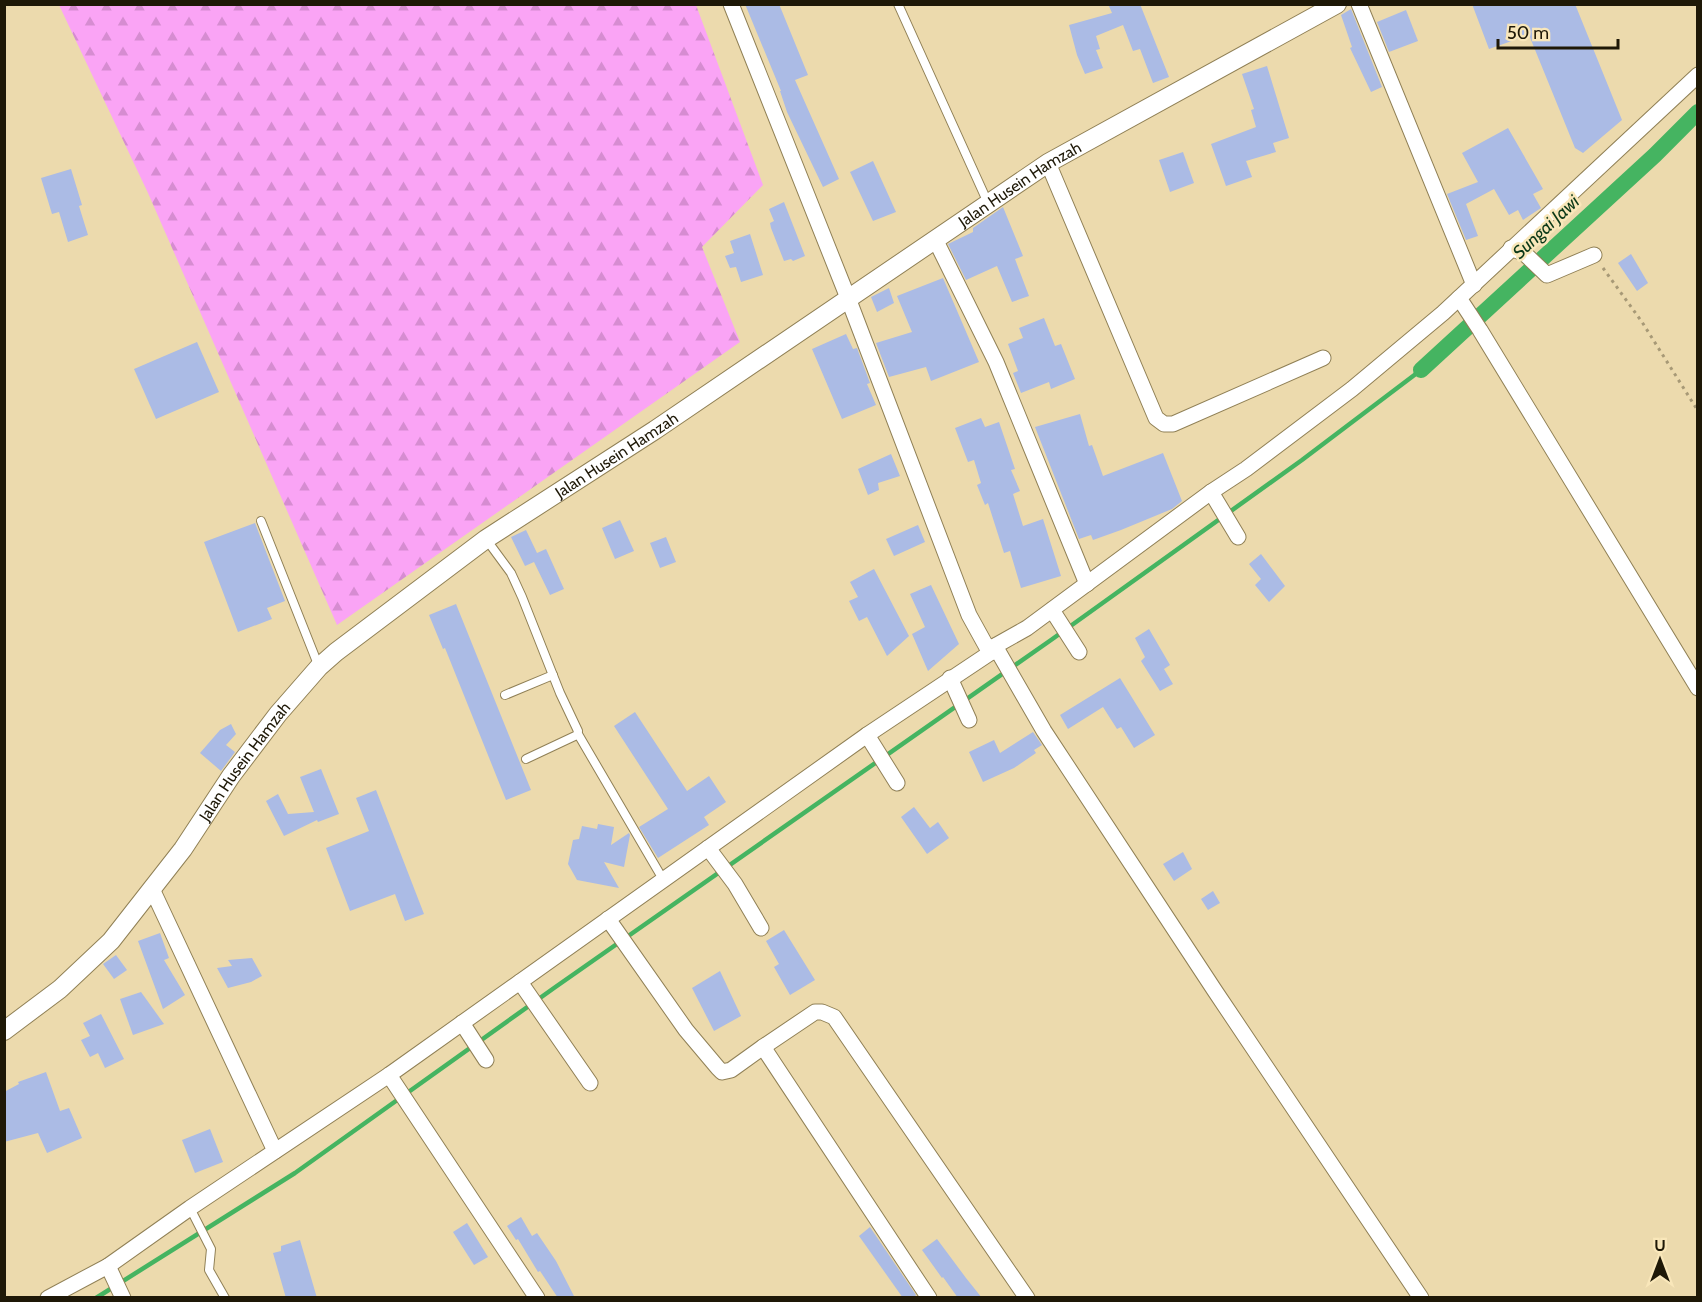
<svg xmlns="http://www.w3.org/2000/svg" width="1702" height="1302" viewBox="0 0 1702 1302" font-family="Cabin,sans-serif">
	<defs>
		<pattern id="forest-firs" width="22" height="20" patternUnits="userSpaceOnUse" patternTransform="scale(1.5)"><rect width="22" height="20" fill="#faa4f5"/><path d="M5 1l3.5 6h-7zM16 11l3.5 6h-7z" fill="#d68cd1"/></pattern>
	</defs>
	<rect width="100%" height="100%" fill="#ecdaad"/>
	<polygon fill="url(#forest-firs)" points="59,5 696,5 763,185 702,247 740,342 337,625 148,193"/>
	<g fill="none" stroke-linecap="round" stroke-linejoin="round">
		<polyline stroke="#45b461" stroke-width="4.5" points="96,1298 295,1173 554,988 1051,640 1302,460 1421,370"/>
		<polyline stroke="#45b461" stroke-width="16" points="1421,370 1655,155 1698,112"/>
	</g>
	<g fill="#abbbe5">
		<polygon points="745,4 779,4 808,75 795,80 839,179 823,187 787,112 780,91 781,91"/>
		<polygon points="1108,4 1140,4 1169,77 1153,83 1140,49 1133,51 1123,25 1096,36 1100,49 1096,50 1103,68 1085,74 1077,55 1069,25 1112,13"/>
		<polygon points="1472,4 1575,4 1622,120 1583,153 1575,148 1529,35 1489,49"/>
		<polygon points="1351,9 1382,87 1371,92 1350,48 1352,47 1341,15"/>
		<polygon points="1406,10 1418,41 1389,52 1377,22"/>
		<polygon points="1267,66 1289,138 1273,143 1276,152 1246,161 1252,177 1226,186 1211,144 1256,127 1251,110 1254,109 1242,74"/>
		<polygon points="1508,128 1543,189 1533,194 1541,208 1523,220 1518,210 1509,215 1494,189 1466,204 1478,236 1466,240 1447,194 1478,182 1462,153"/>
		<polygon points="1183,152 1194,183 1170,192 1159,160"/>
		<polygon points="873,161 896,212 873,221 850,172"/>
		<polygon points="71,169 82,205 79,206 88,235 68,242 59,212 52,214 41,178"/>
		<polygon points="784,202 805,256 793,261 791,259 784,261 771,228 770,223 774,221 769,209"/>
		<polygon points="1003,207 1023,256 1015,259 1029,296 1012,302 997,266 966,280 948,244 973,232 973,228"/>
		<polygon points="750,234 763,275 741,282 736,267 730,268 725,256 734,253 730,241"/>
		<polygon points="1631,254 1648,283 1637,291 1618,263"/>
		<polygon points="943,278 979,362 931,381 926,367 889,377 876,343 912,332 897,296"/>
		<polygon points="889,288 894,303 877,312 871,297"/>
		<polygon points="1044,318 1055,346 1061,344 1075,379 1051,389 1049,382 1021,393 1013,373 1018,371 1008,344 1023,338 1019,328"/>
		<polygon points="846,334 853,349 857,348 870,383 867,384 876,405 842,419 812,349"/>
		<polygon points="197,342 219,392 156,419 134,369"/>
		<polygon points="1080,414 1089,446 1092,445 1103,476 1163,453 1182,501 1172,509 1121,530 1093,540 1091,535 1079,539 1035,427"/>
		<polygon points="981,418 985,427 999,422 1015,469 1011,470 1020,491 1013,494 1023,526 1043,519 1061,576 1021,588 1010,551 1004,553 988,503 985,505 977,485 981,483 974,460 968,462 955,428"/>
		<polygon points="891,454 900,476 878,483 879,490 868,495 858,469"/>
		<polygon points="620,520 634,551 615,559 602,528"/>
		<polygon points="255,523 285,601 267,608 272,619 238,632 204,542"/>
		<polygon points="918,525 925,542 894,556 886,539"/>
		<polygon points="526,530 537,553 546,549 564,589 550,595 534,562 525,566 511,537"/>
		<polygon points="666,537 676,562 660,568 650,543"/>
		<polygon points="1261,554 1285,586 1269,602 1255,585 1261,579 1249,564"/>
		<polygon points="874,569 909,636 887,656 867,617 859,621 849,601 858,597 850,582"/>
		<polygon points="931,585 959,644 928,671 912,634 925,627 910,594"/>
		<polygon points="456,604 531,790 506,800 445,648 443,649 429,615"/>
		<polygon points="1149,629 1170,665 1164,669 1173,684 1160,691 1141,661 1145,657 1135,638"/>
		<polygon points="1120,678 1155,735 1134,748 1121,727 1117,729 1103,707 1068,729 1060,715"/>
		<polygon points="635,712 687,791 709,776 726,802 704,817 709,825 658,858 639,827 668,809 614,726"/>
		<polygon points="231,724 236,734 226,745 235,752 221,771 200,753 220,730"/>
		<polygon points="1033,732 1042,745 1034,750 1036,753 1014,768 983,782 969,752 994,740 1000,753"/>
		<polygon points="321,769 339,814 318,822 317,820 284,836 266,801 278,794 288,814 314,812 300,777"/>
		<polygon points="376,790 424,914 405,921 395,894 350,911 326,848 369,831 356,798"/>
		<polygon points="914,807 930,828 938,822 949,838 927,854 901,817"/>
		<polygon points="598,824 614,827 611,845 629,833 630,835 624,867 604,862 619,888 577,880 568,864 573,840 579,839 582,826 597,829"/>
		<polygon points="1183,852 1192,869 1174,881 1163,864"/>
		<polygon points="1213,891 1220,903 1208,910 1201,899"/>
		<polygon points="784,930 815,980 790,995 774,967 779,964 766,941"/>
		<polygon points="160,933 169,958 164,960 185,995 163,1009 138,941"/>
		<polygon points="116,955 127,970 114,979 103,964"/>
		<polygon points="252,958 262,976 251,982 228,988 217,968 232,966 228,960"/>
		<polygon points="720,971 741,1016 714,1031 692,988"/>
		<polygon points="141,992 164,1024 133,1035 120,999"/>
		<polygon points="101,1014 124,1059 105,1068 98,1053 90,1057 81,1040 90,1036 83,1023"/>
		<polygon points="46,1072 60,1111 69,1108 82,1138 47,1153 38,1133 4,1142 4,1092 19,1084 18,1082"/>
		<polygon points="210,1129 223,1162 195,1173 182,1140"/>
		<polygon points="521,1217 532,1236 537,1233 556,1261 575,1298 558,1298 540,1271 538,1272 518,1239 516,1240 507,1226"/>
		<polygon points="467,1223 488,1257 474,1265 453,1232"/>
		<polygon points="870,1227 916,1295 913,1298 903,1298 859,1236"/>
		<polygon points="937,1239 966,1278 982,1298 958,1298 943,1277 942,1278 922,1250"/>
		<polygon points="300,1240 317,1298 286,1298 273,1253 281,1251 281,1246"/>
	</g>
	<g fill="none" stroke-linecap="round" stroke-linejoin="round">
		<g stroke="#908056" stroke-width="10">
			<g id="service">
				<polyline points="898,4 988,203"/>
				<polyline points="261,521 319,667"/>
				<polyline points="486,539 511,573 522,597 560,693 578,731 577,735 526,759"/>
				<polyline points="505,695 553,675"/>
				<polyline points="578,734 664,881"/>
				<polyline points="190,1208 211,1249 209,1270 225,1298"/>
			</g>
		</g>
		<g stroke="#908056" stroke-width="17">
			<g id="minor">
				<polyline points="731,4 848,298 969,615 990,653"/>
				<polyline points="1359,4 1474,285"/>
				<polyline points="1048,163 1156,418 1164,424 1173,424 1323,358"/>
				<polyline points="935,239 996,362 1087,584"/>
				<polyline points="1511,248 1525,254 1547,275 1594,255"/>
				<polyline points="1459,298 1480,330 1698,688"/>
				<polyline points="1211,492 1238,537"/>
				<polyline points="1052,610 1079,652"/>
				<polyline points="995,646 1044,731 1215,991 1421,1298"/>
				<polyline points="950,678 969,720"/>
				<polyline points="867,735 897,783"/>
				<polyline points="708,848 735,884 761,928"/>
				<polyline points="152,889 275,1151"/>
				<polyline points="608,919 686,1030 718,1068 722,1072 731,1070 763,1047 929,1298"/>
				<polyline points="520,982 590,1083"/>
				<polyline points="462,1023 486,1060"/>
				<polyline points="763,1047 815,1012 822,1012 834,1017 1027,1298"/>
				<polyline points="389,1075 537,1298"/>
				<polyline points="108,1266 123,1298"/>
				<polyline points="48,1298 108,1266 190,1208 389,1075 867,735 990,653 995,646 1027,628 1211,492 1246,469 1352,389 1443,313 1698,75"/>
			</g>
		</g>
		<g stroke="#908056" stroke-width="20">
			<g id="tertiary">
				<path id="s1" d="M 4,1031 L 60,989 L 111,941 L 183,849 L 231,776 L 278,714 L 319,667 L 336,652 L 486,539 L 655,430 L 1048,163 L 1337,4"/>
			</g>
		</g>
		<polyline stroke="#a79976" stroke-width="3" stroke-dasharray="3 4.5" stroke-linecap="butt" points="1603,268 1642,322 1698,411"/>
		<use href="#service" stroke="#fff" stroke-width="8"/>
		<use href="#minor" stroke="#fff" stroke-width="15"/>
		<use href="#tertiary" stroke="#fff" stroke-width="18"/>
	</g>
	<g text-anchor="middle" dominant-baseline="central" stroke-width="5" stroke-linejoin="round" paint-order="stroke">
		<g font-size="16" fill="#1e1807" stroke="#f9e7ba">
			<text stroke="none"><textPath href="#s1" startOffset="1336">Jalan Husein Hamzah</textPath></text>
			<text stroke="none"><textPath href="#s1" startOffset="850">Jalan Husein Hamzah</textPath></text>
			<text stroke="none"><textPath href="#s1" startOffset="364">Jalan Husein Hamzah</textPath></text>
		</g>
		<g font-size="18" font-style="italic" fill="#0b3818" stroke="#f9e7ba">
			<text transform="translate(1546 227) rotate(-43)">Sungai Jawi</text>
		</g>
	</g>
	<rect width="1702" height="1302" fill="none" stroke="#1e1807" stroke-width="12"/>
	<g transform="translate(1660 1260)" stroke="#f9e7ba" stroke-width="4.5" paint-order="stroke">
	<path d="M0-4.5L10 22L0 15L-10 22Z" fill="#1e1807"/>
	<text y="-9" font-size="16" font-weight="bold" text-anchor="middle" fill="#1e1807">U</text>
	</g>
	<path d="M1498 39v9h120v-9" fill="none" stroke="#1e1807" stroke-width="3"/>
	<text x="1507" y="39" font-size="18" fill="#1e1807" stroke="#f9e7ba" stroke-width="4.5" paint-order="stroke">50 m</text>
</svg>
